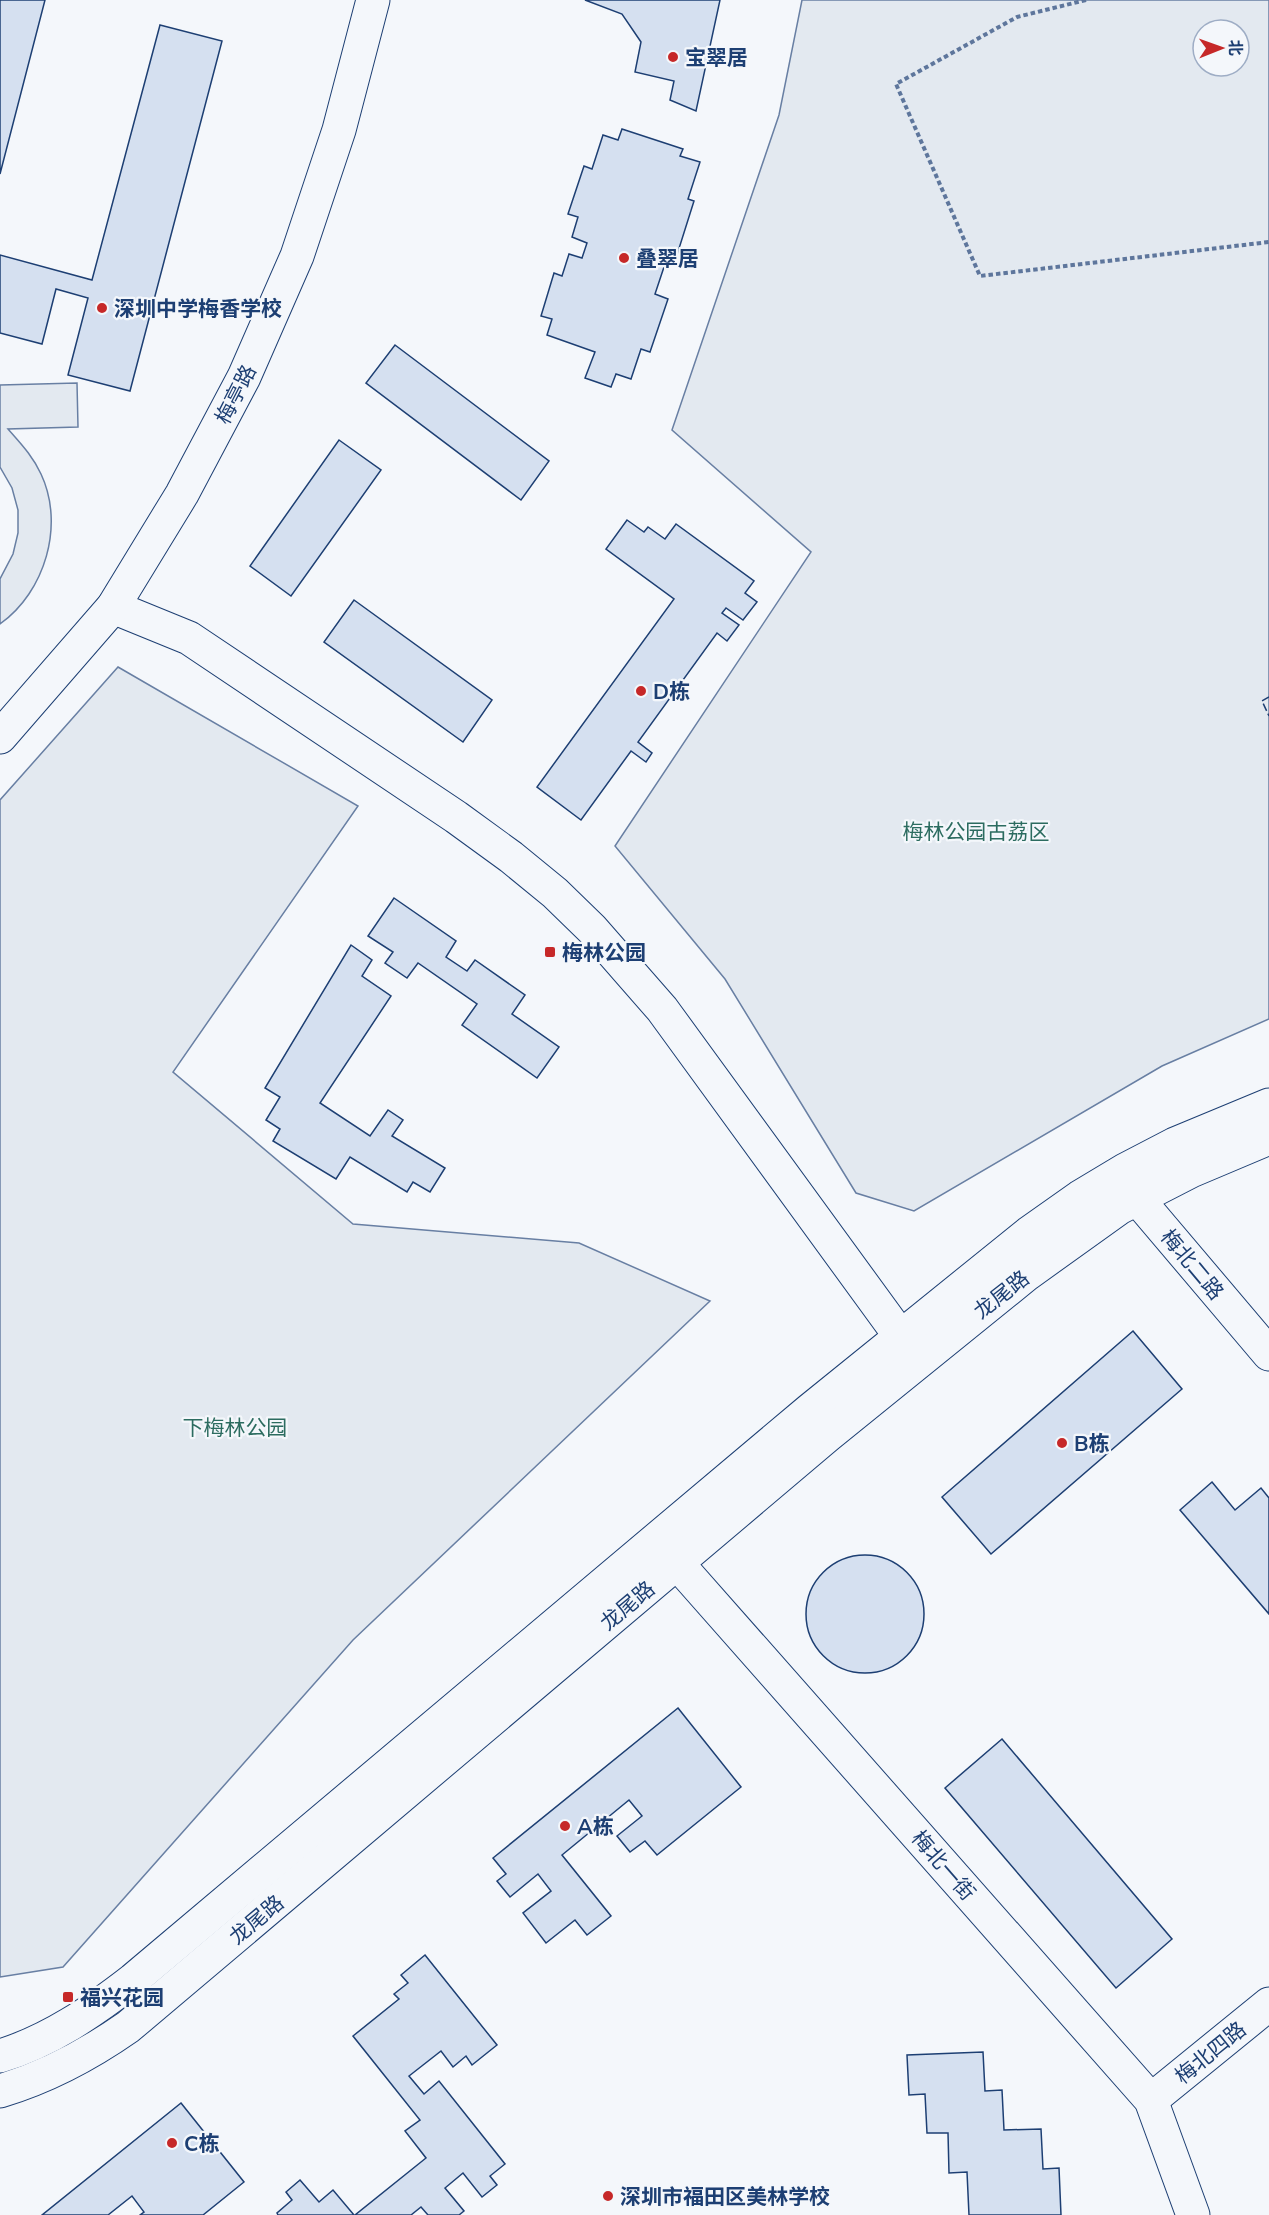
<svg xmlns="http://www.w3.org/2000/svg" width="1269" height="2215" viewBox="0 0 1269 2215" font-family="Mulish,'Noto Sans SC',sans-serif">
	<rect width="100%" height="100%" fill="#f4f7fb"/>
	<g fill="#e3e9f0" stroke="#687fa3" stroke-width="1.5" fill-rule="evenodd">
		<path d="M 802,0 L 1269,0 L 1269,1019 L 1162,1066 L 914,1211 L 856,1193 L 725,979 L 615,846 L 811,552 L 672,430 L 779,115 ZM 1203,30 L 1239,30 L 1239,66 L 1203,66 Z"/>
		<path d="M 77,383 L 78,427 L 8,429 C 21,444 32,455 41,474 C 65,525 45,592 0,624 L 0,579 L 13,554 L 18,533 L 18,510 L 12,488 L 0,467 L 0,385 Z"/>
		<polygon points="118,667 358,806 173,1072 353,1224 579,1243 710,1301 353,1640 63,1967 0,1977 0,800"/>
	</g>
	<g fill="#d5e0f0" stroke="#1d3f73" stroke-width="1.5">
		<polygon points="0,0 45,0 0,174"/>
		<polygon points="585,0 720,0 696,111 670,100 674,81 635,72 641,42 622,14"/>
		<polygon points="160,25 222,41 130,391 68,375 88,298 56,289 42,344 0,333 0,255 92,280"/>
		<polygon points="622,129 683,149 680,156 700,162 688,199 694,201 676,258 668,255 655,294 668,299 650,352 641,349 631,379 616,374 611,387 585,378 595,352 547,335 552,319 541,316 554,273 562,276 569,254 582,258 587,243 572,237 578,217 568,214 584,166 592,169 603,135 618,140"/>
		<polygon points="395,345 549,461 521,500 366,383"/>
		<polygon points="339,440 381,470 291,596 250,566"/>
		<polygon points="627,520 644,532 648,527 665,539 676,524 754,581 745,593 757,602 743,620 726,608 722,613 739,625 727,641 717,633 638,742 652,753 646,762 631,751 581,820 537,787 674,599 606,549"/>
		<polygon points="354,600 492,700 463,742 324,642"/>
		<polygon points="394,898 456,941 446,957 467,971 475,960 525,995 512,1014 559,1047 537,1078 462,1025 477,1004 418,963 407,978 385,963 393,952 368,936"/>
		<polygon points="351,945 372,960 362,976 391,996 320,1103 370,1136 388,1110 403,1120 392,1136 445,1168 430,1192 413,1182 407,1192 350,1157 336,1179 273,1141 280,1129 266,1120 280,1097 265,1088"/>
		<polygon points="1133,1331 1182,1389 991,1554 942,1497"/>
		<polygon points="1212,1482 1235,1510 1261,1488 1269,1498 1269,1614 1180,1510"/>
		<circle cx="865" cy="1614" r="59"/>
		<polygon points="678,1708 741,1787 657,1855 645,1841 630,1852 617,1836 642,1816 629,1800 562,1855 611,1916 587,1935 575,1920 546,1943 523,1913 551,1891 538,1874 510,1897 497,1881 506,1874 493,1858"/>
		<polygon points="1002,1739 1172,1939 1116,1988 945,1788"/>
		<polygon points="425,1955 497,2045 472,2065 466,2056 453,2067 441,2051 409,2076 424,2094 439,2081 505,2164 490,2176 497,2185 482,2197 463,2173 445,2188 464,2211 459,2215 428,2215 421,2207 411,2215 355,2215 426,2158 405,2131 420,2120 353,2036 399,1999 394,1994 408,1983 401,1975"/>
		<polygon points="983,2052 985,2091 1002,2090 1004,2130 1041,2129 1043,2169 1059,2168 1061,2215 969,2215 967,2172 949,2173 948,2133 927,2133 925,2094 909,2095 907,2055"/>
		<polygon points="181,2103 244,2182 203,2215 140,2215 144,2212 132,2196 108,2215 42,2215"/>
		<polygon points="300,2180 319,2202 333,2190 354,2215 278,2215 277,2213 292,2200 286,2192"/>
	</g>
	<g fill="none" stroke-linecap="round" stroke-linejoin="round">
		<g stroke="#1d3f73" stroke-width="35">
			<g id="minor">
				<polyline points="113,607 189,638 456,817 511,857 555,893 592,929 662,1009 917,1359"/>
				<polyline points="0,737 113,607 182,494 244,377 297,256 339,130 373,0"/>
				<polyline points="1119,1177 1269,1354"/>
				<polyline points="661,1541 677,1563 1151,2100 1193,2215"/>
				<polyline points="1151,2100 1269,2004"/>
			</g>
		</g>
		<g stroke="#1d3f73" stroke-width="35">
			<g id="tertiary">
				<path d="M 0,2056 C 50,2041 93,2011 133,1980 L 810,1410 L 1029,1233 L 1080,1197 L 1125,1170 L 1175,1144 L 1269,1105"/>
				<path d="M 0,2091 C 47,2077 88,2055 128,2027 L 827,1436 L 1027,1274 L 1119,1208 L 1191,1171 L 1269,1138"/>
			</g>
		</g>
		<polyline stroke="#5e769c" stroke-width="4" stroke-dasharray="4.5 3" stroke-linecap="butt" points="1086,0 1017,17 896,84 980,276 1269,242"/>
		<use href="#minor" stroke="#f4f7fb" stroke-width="33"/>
		<use href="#tertiary" stroke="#f4f7fb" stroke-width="33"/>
		<polyline stroke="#1d3f73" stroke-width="1.5" stroke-dasharray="8 3" stroke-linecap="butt" points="1269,697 1262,701 1269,716"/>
	</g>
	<g fill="#c62828" stroke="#f4f7fb" stroke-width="2">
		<circle cx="673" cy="57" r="6"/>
		<circle cx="624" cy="258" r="6"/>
		<circle cx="102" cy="308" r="6"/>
		<circle cx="641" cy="691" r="6"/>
		<rect x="544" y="946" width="12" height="12" rx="3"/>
		<circle cx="1062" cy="1443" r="6"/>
		<circle cx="565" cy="1826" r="6"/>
		<rect x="62" y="1991" width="12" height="12" rx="3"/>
		<circle cx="172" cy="2143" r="6"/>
		<circle cx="608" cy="2196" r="6"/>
	</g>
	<g text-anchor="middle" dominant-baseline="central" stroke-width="4.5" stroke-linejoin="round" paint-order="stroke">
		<g font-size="21" font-weight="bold" fill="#1d3f73" stroke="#f4f7fb" text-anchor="start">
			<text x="685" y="57">宝翠居</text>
			<text x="636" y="258">叠翠居</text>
			<text x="114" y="308">深圳中学梅香学校</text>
			<text x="653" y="691">D栋</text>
			<text x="562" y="952">梅林公园</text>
			<text x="1074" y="1443">B栋</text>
			<text x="577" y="1826">A栋</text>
			<text x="80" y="1997">福兴花园</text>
			<text x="184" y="2143">C栋</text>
			<text x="620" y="2196">深圳市福田区美林学校</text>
		</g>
		<g font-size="21" fill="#1d3f73" stroke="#f4f7fb">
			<text transform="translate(235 394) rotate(-63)">梅亭路</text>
			<text transform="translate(1193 1264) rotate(50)">梅北二路</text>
			<text transform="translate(1001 1294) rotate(-38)">龙尾路</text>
			<text transform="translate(627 1605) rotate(-40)">龙尾路</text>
			<text transform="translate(944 1865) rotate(49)">梅北一街</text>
			<text transform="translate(256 1919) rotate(-40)">龙尾路</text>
			<text transform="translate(1210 2052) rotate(-39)">梅北四路</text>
		</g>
		<g font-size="21" fill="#2c6c60" stroke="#f4f7fb">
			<text x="976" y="831">梅林公园古荔区</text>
			<text x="235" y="1427">下梅林公园</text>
		</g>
	</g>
	<g transform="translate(1221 48) rotate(89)"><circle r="28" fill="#f4f7fb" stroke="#9eadc5" stroke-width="1.5"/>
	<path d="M0-4.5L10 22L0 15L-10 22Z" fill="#c62828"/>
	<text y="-9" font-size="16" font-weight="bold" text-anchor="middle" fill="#1d3f73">北</text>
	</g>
</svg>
